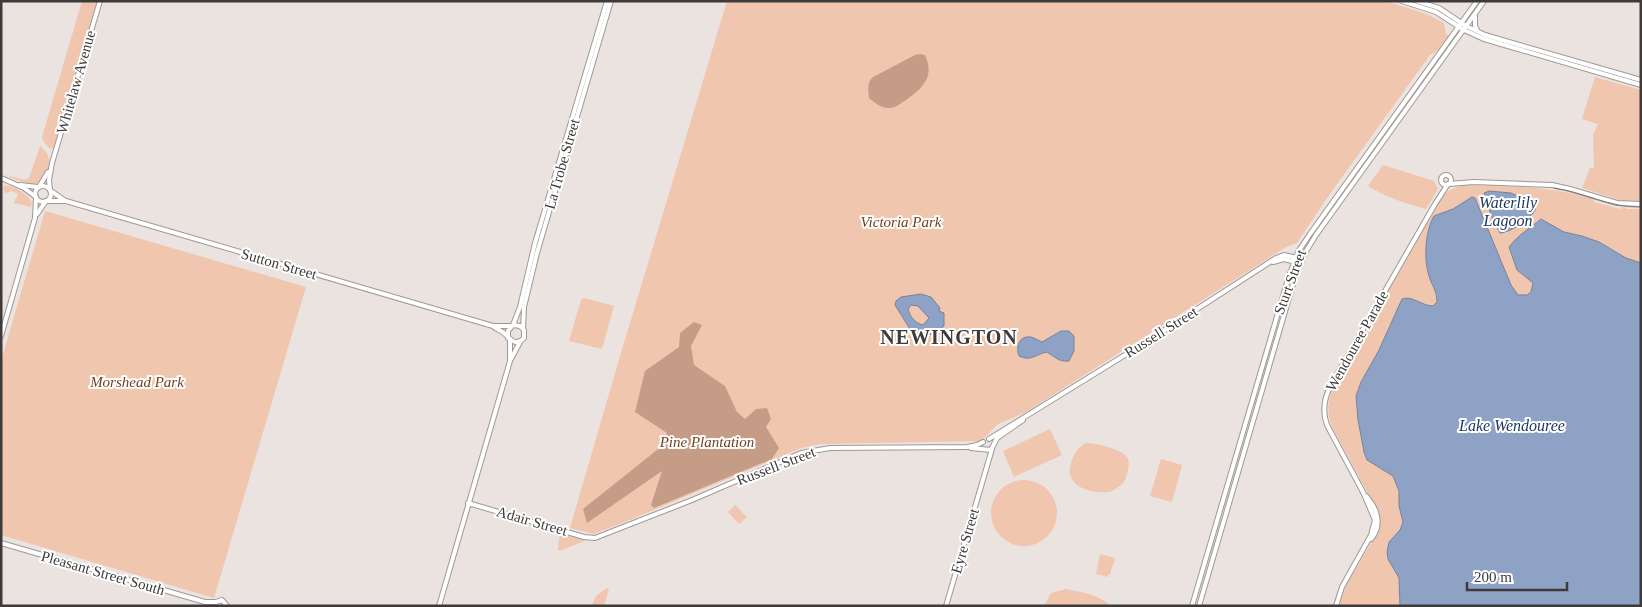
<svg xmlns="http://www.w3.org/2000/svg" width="1642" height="607" viewBox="0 0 1642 607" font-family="'Times New Roman',serif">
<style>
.green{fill:#f0c6af;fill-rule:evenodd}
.forest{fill:#c59d86}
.water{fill:#8ea2c6;stroke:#76839c;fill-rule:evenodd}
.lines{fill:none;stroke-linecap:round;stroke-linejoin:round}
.secondary-casing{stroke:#9f9895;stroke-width:6}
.secondary{stroke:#fff;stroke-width:4}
.tram{stroke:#797573;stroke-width:1}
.labels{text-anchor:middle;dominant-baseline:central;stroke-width:4;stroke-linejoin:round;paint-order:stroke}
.street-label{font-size:15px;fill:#3d3a39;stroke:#fff}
.park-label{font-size:15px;font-style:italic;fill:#743e1d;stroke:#fff}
.water-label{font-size:16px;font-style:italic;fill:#1e3665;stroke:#fff}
.district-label{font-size:20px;font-weight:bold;letter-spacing:1px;fill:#3d3a39;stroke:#fff}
</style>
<rect width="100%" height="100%" fill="#eae3df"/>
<g class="green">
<polygon points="82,1 97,2 54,147 50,149 44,142 42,137"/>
<path d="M727,1H1384C1405,7 1426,12 1444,23L1446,34L1450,36L1440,49L1430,55L1327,198L1297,243L1286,247L1026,412L998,424L981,441L821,444L801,448L625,522L593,534L570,528L620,356Z"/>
<polygon points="1595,77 1641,90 1641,201 1623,201 1582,188 1590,168 1594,168 1593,135 1598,124 1582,119"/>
<path d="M40,146C55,158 49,168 40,183L31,185L9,177L10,176L25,180L29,178Z"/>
<path d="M1383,165L1434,181L1438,189L1426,209C1405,203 1387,198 1368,186Z"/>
<path d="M6,185C17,188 27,193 32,203L31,207L14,203L18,194L12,191L5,193L3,188Z"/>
<path d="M1462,185C1508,187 1549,185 1593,199L1594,202L1620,209L1621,207H1625L1626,209H1641V263L1626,258L1599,242L1582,236L1564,232L1540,219C1529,229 1518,235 1509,247L1517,270L1533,283L1531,292L1527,295H1518L1511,285L1474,197L1453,209L1434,216C1425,233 1424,260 1430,279C1432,287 1437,292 1437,302L1433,306C1422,306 1412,295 1402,299L1379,350L1361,382L1356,396L1358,420L1364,452L1367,460L1393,476L1399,491V506L1403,522L1400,529L1389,542L1388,559L1399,578L1400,604V606H1339L1347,584L1378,531L1379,522L1377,510L1331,425C1327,411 1328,402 1332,389L1443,195L1450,190ZM1484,193L1522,198L1536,210L1506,233H1500L1492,218Z"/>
<polygon points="45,211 306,287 214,598 1,535 1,361"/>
<polygon points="584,298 614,306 602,349 569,341 581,300"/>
<polygon points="1050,429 1062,455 1014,477 1003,451"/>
<path d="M1086,443C1095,443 1124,449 1128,459C1129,462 1129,467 1128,470C1127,475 1126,480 1122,484C1118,487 1114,491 1109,492C1088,494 1062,485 1072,460C1075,452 1079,447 1086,443Z"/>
<polygon points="1161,459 1182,465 1172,502 1150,496"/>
<circle cx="1024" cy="513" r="33"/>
<polygon points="735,505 747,517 739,524 728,512"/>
<polygon points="562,534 565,534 587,540 559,551 558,550 559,538"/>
<polygon points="1100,554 1115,558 1113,566 1111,565 1112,567 1110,575 1108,574 1108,577 1096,574"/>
<polygon points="607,588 609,589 604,606 591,606 597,595"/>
<path d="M1066,589C1082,592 1099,595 1111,606H1044L1051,593Z"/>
</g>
<g class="forest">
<path d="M920,54L925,55C935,77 923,88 906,100C901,103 896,108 889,108C881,108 875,103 869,98C868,90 867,82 873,77L915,55Z"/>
<polygon points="694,322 702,325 691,346 694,365 725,386 737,412 745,419 756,409 767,408 771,419 766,427 779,448 772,459 654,508 651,505 662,471 587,523 583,509 662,446 667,433 635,412 645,371 679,347 680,333"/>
</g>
<g class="water">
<path d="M1489,191L1511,193L1522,198L1536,209C1530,219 1510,233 1500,233L1492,218L1484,193Z"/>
<path d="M1472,197L1475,198L1511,285L1518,295H1527L1531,292L1533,283L1517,270L1509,247C1518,235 1529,229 1541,219L1564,232L1582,236L1599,242L1626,258L1641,263V606H1400L1399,578L1388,559L1387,552L1389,542L1400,530L1403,522L1399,506V491L1393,476L1367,460L1364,452L1358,420L1356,396L1361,382L1379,350L1402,299C1412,295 1422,306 1433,306L1437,302C1437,292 1433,287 1430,279C1423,260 1425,232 1434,216L1453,209Z"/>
<path d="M921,294L931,297L940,308L939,311L944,313V326L935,334L918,335L910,329L895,305L896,301L901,297ZM911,305L918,306L929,318L923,325C915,323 910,317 908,309Z"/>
<path d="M1061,331H1069L1074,336V351L1069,361C1059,362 1055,357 1047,352C1036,354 1031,362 1019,356C1015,345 1021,333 1034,338C1037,339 1039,341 1042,342Z"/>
</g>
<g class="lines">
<g class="secondary-casing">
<g id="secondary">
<polyline points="1402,1 1436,12 1464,30 1484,39 1641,85"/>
<polyline points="1417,1 1439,8 1466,26 1485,35 1641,80"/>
<polyline points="1475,16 1475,26 1477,30"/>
<circle cx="1446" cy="180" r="5"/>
<polyline points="1,178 24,188 36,197"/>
<polyline points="1449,184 1474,182 1552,185 1570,189 1617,203 1641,204"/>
<polyline points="20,185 38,187"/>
<circle cx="43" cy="194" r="8"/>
<polyline points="39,187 48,172"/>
<polyline points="50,190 49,180 52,163 100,1"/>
<polyline points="51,191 64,200"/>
<polyline points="46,201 66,201 493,326 511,326"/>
<polyline points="37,214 46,201"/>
<polyline points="1273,262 1284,259 1296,262"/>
<polyline points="513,325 520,307 535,243 607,1"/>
<path d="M494,327C498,330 503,331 506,335C512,341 516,346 524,338V330L520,326L513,325L508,331V338"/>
<polyline points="523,329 524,307 537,253 611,1"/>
<polyline points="1,336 35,218 36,197"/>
<polyline points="511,359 520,342"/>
<polyline points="989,439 1146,342 1276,258 1284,255 1298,258"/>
<polyline points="971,448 991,450 997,438 1023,420"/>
<path d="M1366,496C1377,508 1383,525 1371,539"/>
<polyline points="468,503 584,537 595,538 692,500 801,453 830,448 967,447 977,445 983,442"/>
<polyline points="1,543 205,602 216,602 222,600 227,606"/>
<polyline points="439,606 510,361 510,340"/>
<polyline points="946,606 992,449"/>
<polyline points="1192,606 1288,279 1298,252 1310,234 1477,1"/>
<polyline points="1199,606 1296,274 1305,253 1316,235 1484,1"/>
<path d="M1336,606L1342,587L1371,535L1375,520L1363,492L1327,425C1322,411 1324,398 1331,385L1435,204L1448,184"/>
</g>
</g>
<use href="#secondary" class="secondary"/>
<path class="tram" d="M1554,188C1584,192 1610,208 1641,207"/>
</g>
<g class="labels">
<g class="street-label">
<text transform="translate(76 82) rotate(-74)">Whitelaw Avenue</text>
<text transform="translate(562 164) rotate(-74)">La Trobe Street</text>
<text transform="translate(279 264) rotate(16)">Sutton Street</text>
<text transform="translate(1290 282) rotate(-70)">Sturt Street</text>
<text transform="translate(1161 332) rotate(-32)">Russell Street</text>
<text transform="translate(1357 341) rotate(-61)">Wendouree Parade</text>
<text transform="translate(776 466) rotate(-21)">Russell Street</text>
<text transform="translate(532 521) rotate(16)">Adair Street</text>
<text transform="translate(965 541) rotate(-74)">Eyre Street</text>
<text transform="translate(103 573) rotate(16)">Pleasant Street South</text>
</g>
<g class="park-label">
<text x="901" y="222">Victoria Park</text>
<text x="137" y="382">Morshead Park</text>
<text x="707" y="442">Pine Plantation</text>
</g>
<g class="water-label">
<text x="1508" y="202">Waterlily<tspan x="1508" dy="18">Lagoon</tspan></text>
<text x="1512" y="425">Lake Wendouree</text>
</g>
<g class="district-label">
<text x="949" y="337">NEWINGTON</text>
</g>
</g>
<rect width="1642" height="607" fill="none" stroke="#3d3a39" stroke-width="5"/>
<path d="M1467 582v8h100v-8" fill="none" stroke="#3d3a39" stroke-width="2.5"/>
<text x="1474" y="582" font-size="15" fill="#3d3a39" stroke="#ffffff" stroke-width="4" paint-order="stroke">200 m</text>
</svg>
